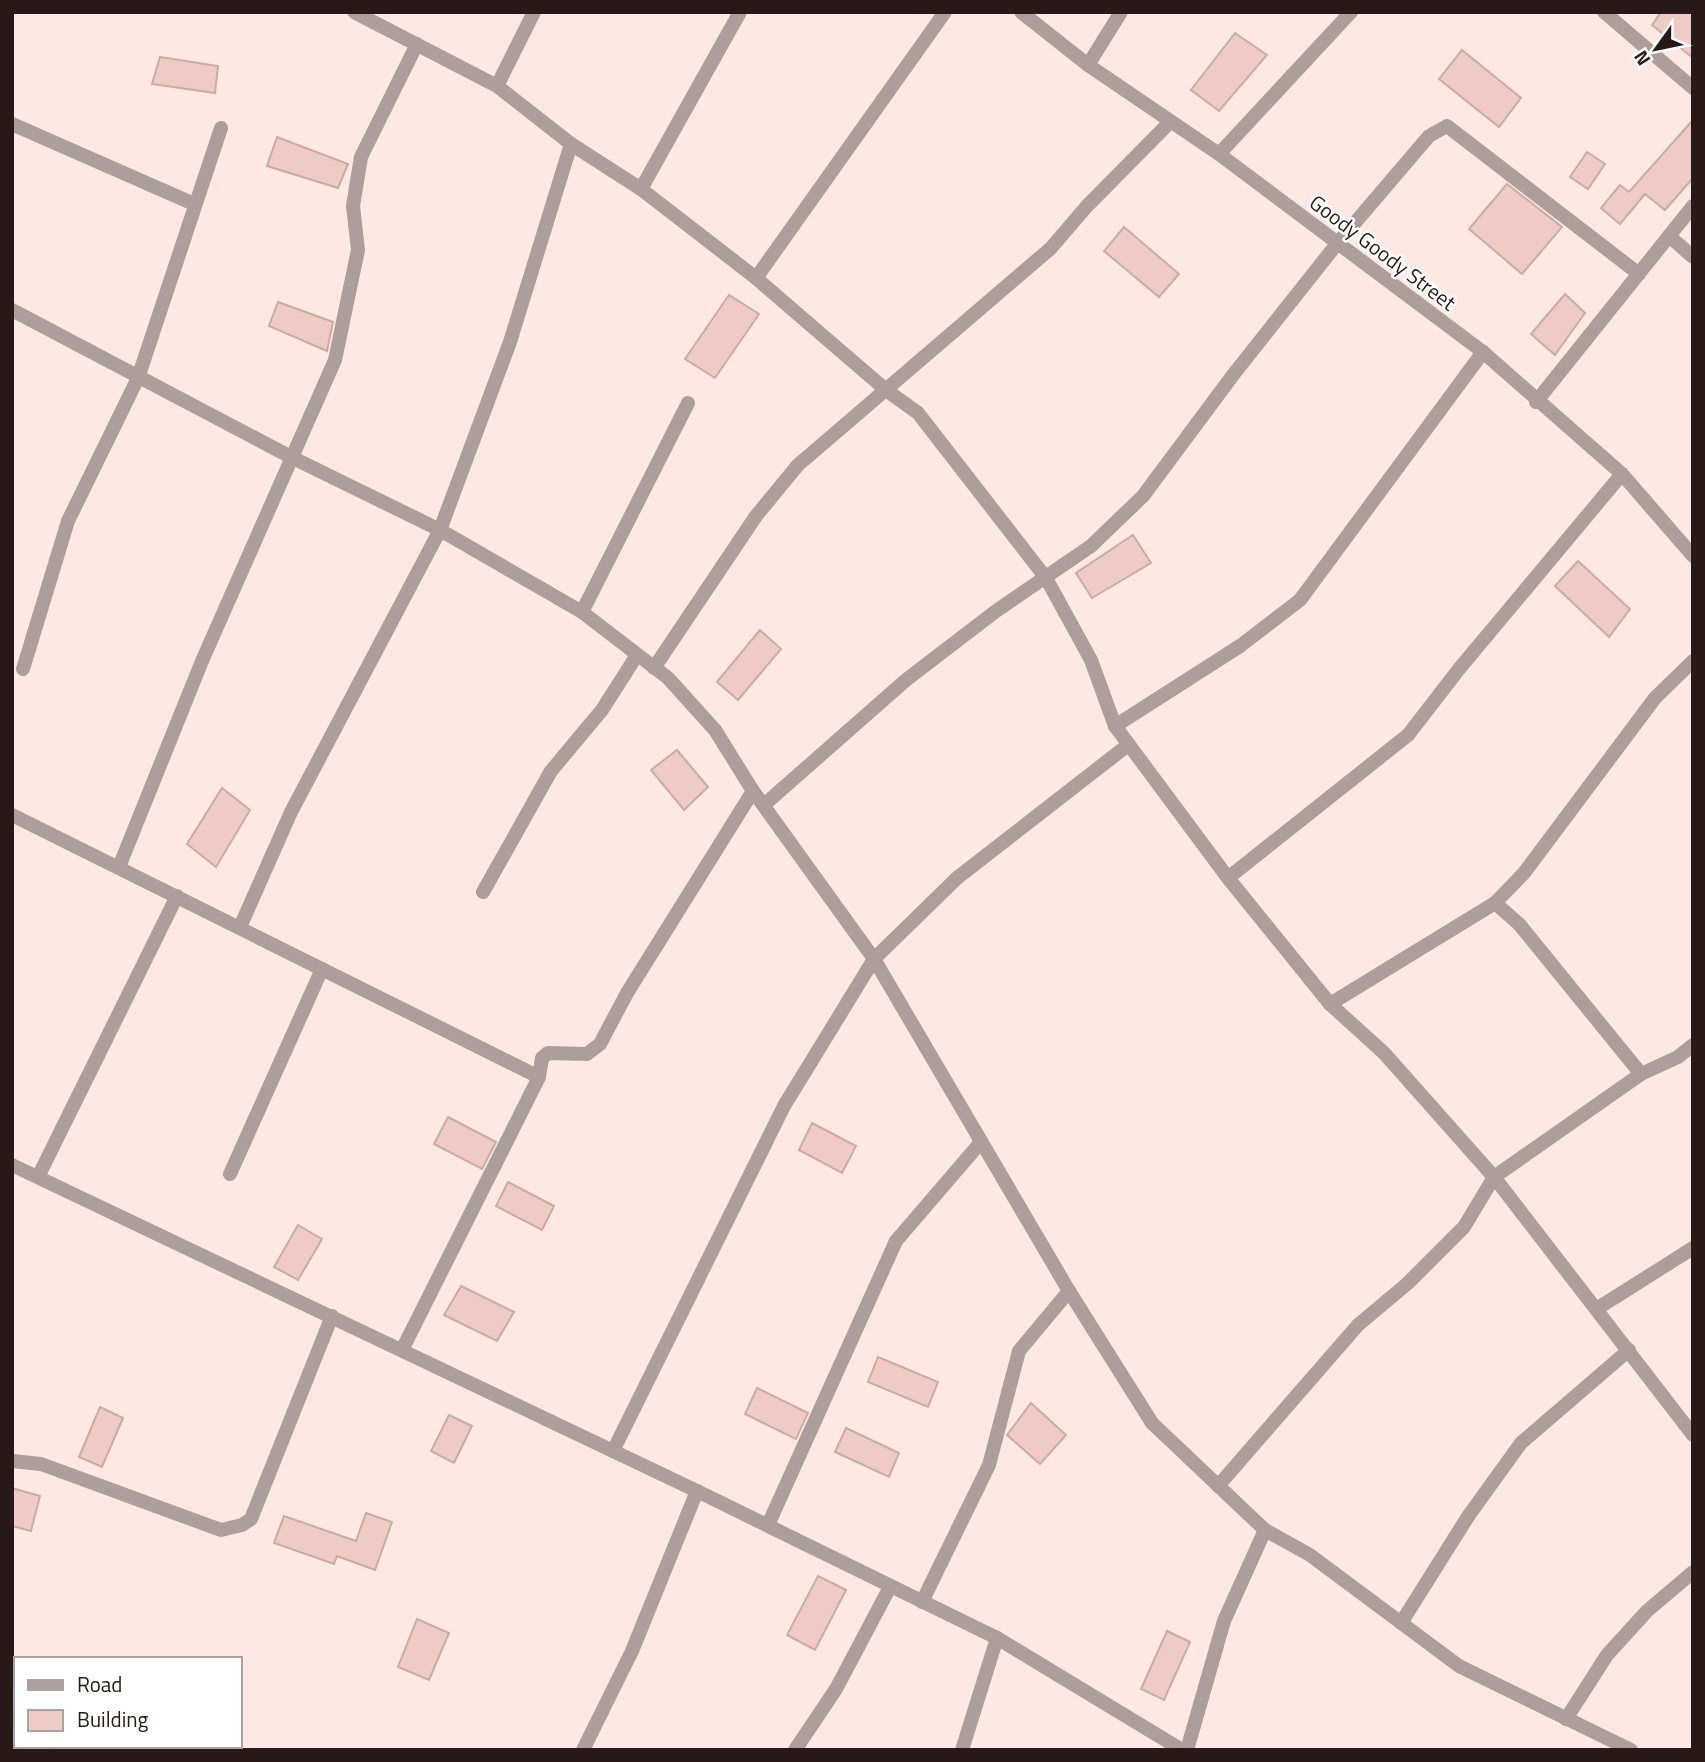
<svg xmlns="http://www.w3.org/2000/svg" width="1705" height="1762" viewBox="0 0 1705 1762" font-family="'Titillium Web',sans-serif">
<style>
.building{fill:#eecbc5;stroke:#ccaba4;stroke-width:2}
.lines{fill:none;stroke-linecap:round;stroke-linejoin:round}
.street{stroke:#ac9e9b;stroke-width:14}
.labels{text-anchor:middle;dominant-baseline:central;stroke-width:5;stroke-linejoin:round;paint-order:stroke}
.street-label{font-size:21px;fill:#261917;stroke:#fff}
</style>
<rect width="100%" height="100%" fill="#fde8e4"/>
<g class="building">
<polygon points="1661,12 1693,12 1693,58 1652,25"/>
<polygon points="1235,33 1267,55 1219,111 1191,90"/>
<polygon points="1462,50 1521,98 1499,127 1439,79"/>
<polygon points="160,57 218,66 215,93 152,84"/>
<polygon points="1693,120 1693,178 1665,210 1645,194 1620,224 1601,208 1620,185 1629,192"/>
<polygon points="277,137 348,164 338,188 267,166"/>
<polygon points="1587,152 1605,164 1588,189 1570,177"/>
<polygon points="1507,184 1562,227 1522,274 1469,229"/>
<polygon points="1124,227 1179,274 1159,297 1104,251"/>
<polygon points="1565,294 1585,313 1555,355 1531,334"/>
<polygon points="729,295 759,314 715,378 685,359"/>
<polygon points="278,302 333,322 327,351 269,326"/>
<polygon points="1133,535 1151,563 1092,598 1076,573"/>
<polygon points="1578,561 1630,609 1609,637 1555,586"/>
<polygon points="760,630 781,649 738,700 717,682"/>
<polygon points="677,750 708,787 684,810 651,770"/>
<polygon points="222,788 250,810 216,867 187,844"/>
<polygon points="448,1117 496,1142 482,1169 434,1144"/>
<polygon points="812,1123 856,1146 842,1173 799,1150"/>
<polygon points="508,1182 554,1206 542,1230 496,1206"/>
<polygon points="298,1225 322,1239 298,1280 274,1267"/>
<polygon points="461,1286 514,1312 497,1341 444,1315"/>
<polygon points="878,1357 938,1382 928,1407 868,1382"/>
<polygon points="757,1388 808,1413 796,1439 745,1414"/>
<polygon points="1031,1403 1066,1435 1040,1464 1007,1435"/>
<polygon points="100,1407 123,1418 102,1467 79,1457"/>
<polygon points="449,1415 472,1426 454,1463 431,1451"/>
<polygon points="846,1428 899,1453 889,1477 835,1452"/>
<polygon points="12,1488 40,1496 31,1531 12,1526"/>
<polygon points="366,1513 392,1522 375,1570 337,1556 334,1564 274,1543 284,1516 356,1541"/>
<polygon points="818,1576 846,1590 815,1650 787,1635"/>
<polygon points="417,1619 449,1633 429,1680 398,1667"/>
<polygon points="1167,1631 1190,1642 1164,1700 1141,1689"/>
</g>
<g class="lines">
<g class="street">
<polyline points="354,12 497,86 571,144 641,189 756,278 886,390 918,413 1046,578 1091,660 1115,726 1228,878 1330,1004 1384,1053 1494,1177 1693,1435"/>
<polyline points="1021,12 1088,65 1219,154 1483,352 1622,474 1693,556"/>
<polyline points="1604,12 1693,88"/>
<polyline points="1088,65 1121,12"/>
<polyline points="497,86 534,12"/>
<polyline points="12,124 194,204"/>
<polyline points="1219,154 1351,12"/>
<polyline points="641,189 740,12"/>
<polyline points="1669,236 1693,257"/>
<polyline points="756,278 945,12"/>
<polyline points="12,310 291,457 440,530 582,612 668,678 715,730 753,791 874,959 1069,1291 1152,1423 1265,1530 1310,1555 1459,1666 1631,1750"/>
<polyline points="1536,402 1693,206"/>
<polyline points="582,612 688,403"/>
<polyline points="654,668 756,516 798,465 1051,248 1087,206 1170,122"/>
<polyline points="23,669 68,521 138,378 221,128"/>
<polyline points="1115,726 1240,646 1300,600 1483,352"/>
<polyline points="765,804 906,680 996,611 1091,546 1143,496 1233,375 1336,245 1429,136 1447,126 1639,274"/>
<polyline points="12,815 539,1077"/>
<polyline points="119,867 202,661 335,360 358,250 353,206 361,157 417,44"/>
<polyline points="1228,878 1408,735 1459,669 1622,474"/>
<polyline points="483,892 551,771 602,710 637,655"/>
<polyline points="1495,903 1519,924 1641,1074"/>
<polyline points="240,927 291,812 440,530 510,342 571,144"/>
<polyline points="1330,1004 1495,903 1524,873 1655,698 1693,661"/>
<polyline points="12,1165 697,1491 997,1638 1182,1750"/>
<polyline points="230,1174 322,969"/>
<polyline points="38,1177 177,896"/>
<polyline points="1598,1308 1693,1248"/>
<polyline points="402,1350 539,1077 542,1058 548,1053 587,1054 600,1044 627,993 753,791"/>
<polyline points="613,1451 784,1106 874,959 957,878 1128,745"/>
<polyline points="12,1461 41,1464 221,1530 242,1525 251,1519 332,1316"/>
<polyline points="1218,1486 1358,1325 1408,1283 1464,1227 1494,1177 1641,1074 1678,1057 1693,1045"/>
<polyline points="768,1525 896,1241 981,1142"/>
<polyline points="922,1602 989,1465 1019,1351 1069,1291"/>
<polyline points="1401,1623 1469,1515 1521,1443 1629,1350"/>
<polyline points="1566,1719 1607,1655 1647,1611 1693,1572"/>
<polyline points="583,1750 632,1651 697,1491"/>
<polyline points="795,1750 836,1689 890,1587"/>
<polyline points="962,1750 997,1638"/>
<polyline points="1187,1750 1224,1621 1265,1530"/>
</g>
</g>
<g class="labels">
<g class="street-label">
<text transform="translate(1383 252) rotate(37)">Goody Goody Street</text>
</g>
</g>
<rect width="1705" height="1762" fill="none" stroke="#261917" stroke-width="28"/>
<rect x="14" y="1657" width="228" height="91" fill="#ffffff" stroke="#a8a3a2" stroke-width="2"/>
<rect x="28" y="1680" width="35" height="10" fill="#ac9e9b" stroke="#a8a3a2" stroke-width="2"/>
<text x="77" y="1692" font-size="21" fill="#261917">Road</text>
<rect x="28" y="1710" width="35" height="21" fill="#eecbc5" stroke="#a8a3a2" stroke-width="2"/>
<text x="77" y="1727" font-size="21" fill="#261917">Building</text>
<g transform="translate(1656 49) rotate(237)" stroke="#ffffff" stroke-width="5" paint-order="stroke">
<path d="M0-5L12 26L0 18L-12 26Z" fill="#261917"/>
<text y="-10" font-size="19" font-weight="bold" text-anchor="middle" fill="#261917">N</text>
</g>
</svg>
